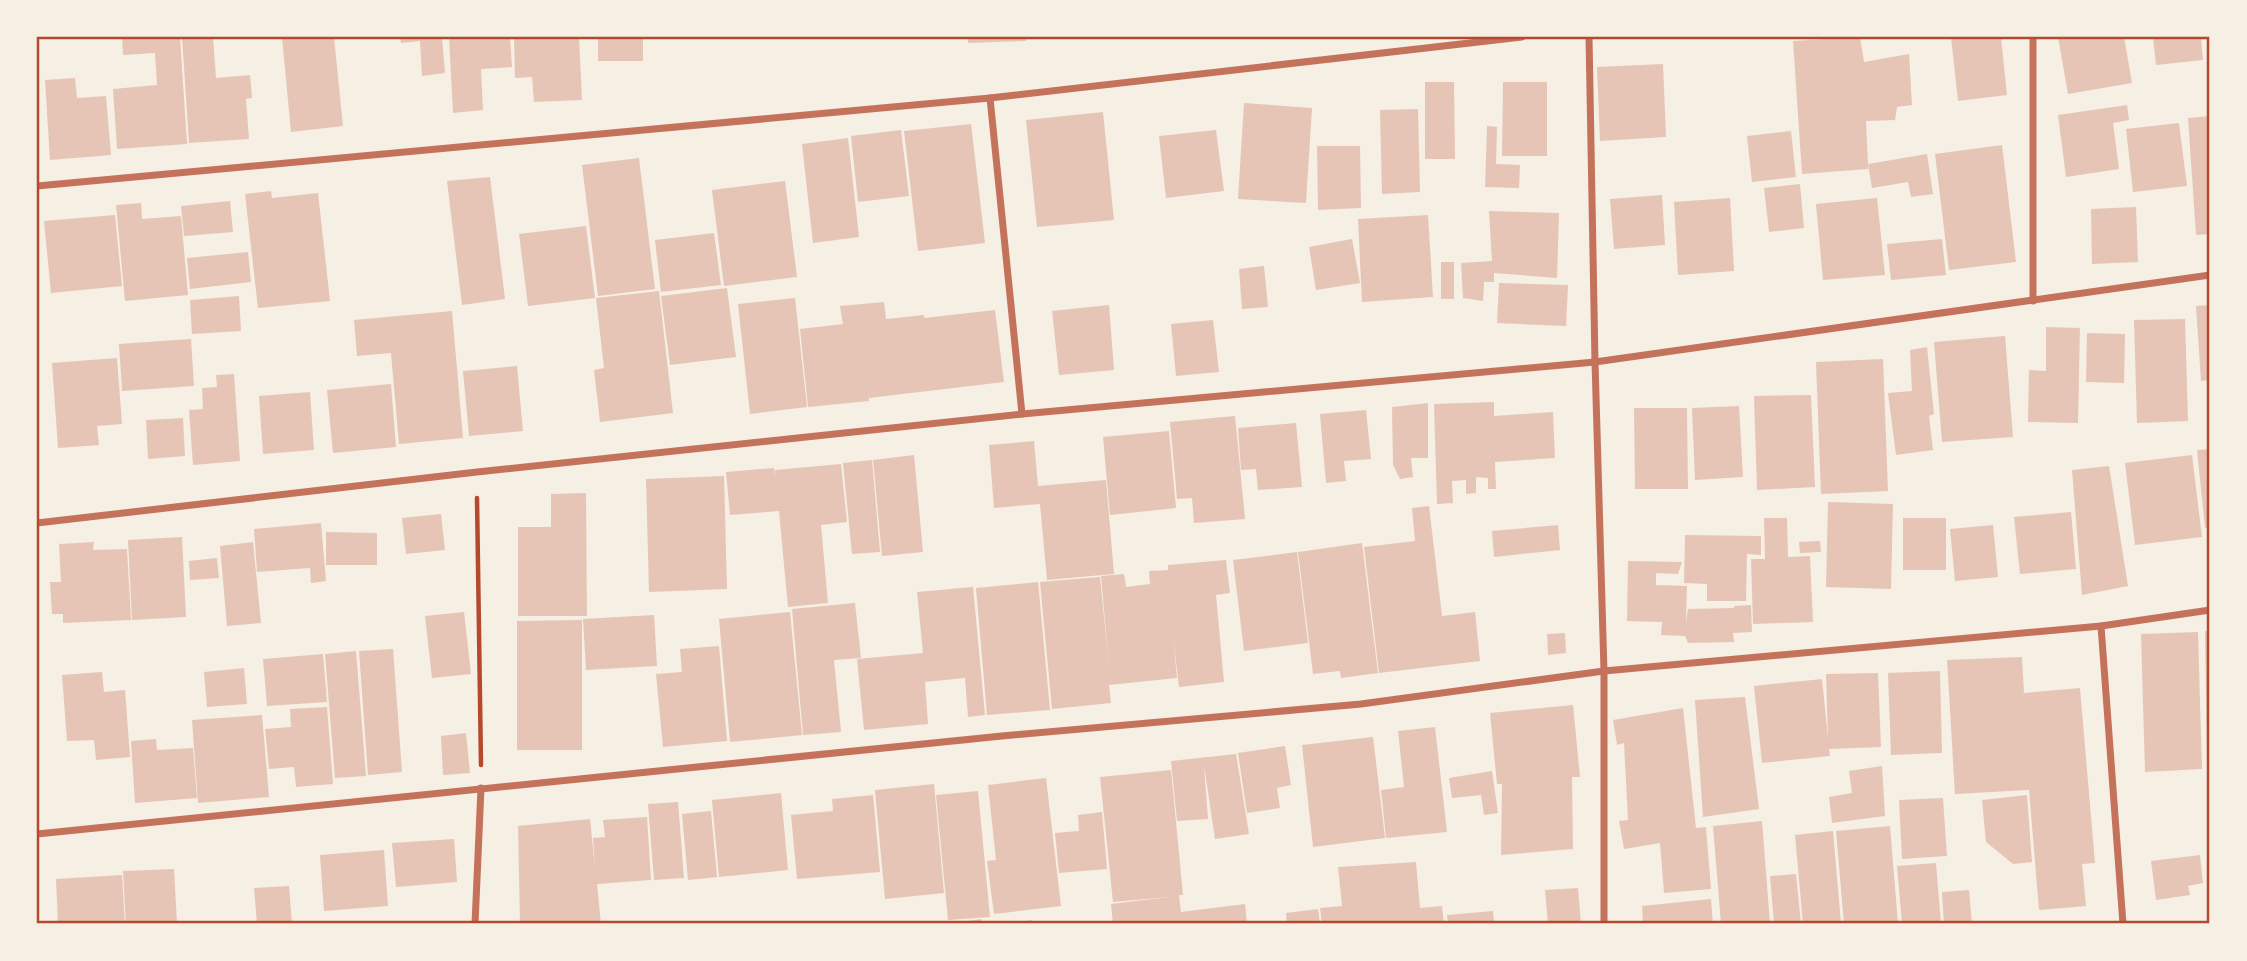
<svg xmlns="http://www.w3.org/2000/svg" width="2247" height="961" viewBox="0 0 2247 961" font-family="'PT Sans',sans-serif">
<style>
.building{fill:#e6c5b7}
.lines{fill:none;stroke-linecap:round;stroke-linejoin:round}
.path{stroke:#b5482f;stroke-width:4.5}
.minor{stroke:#c5725c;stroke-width:7}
.neatline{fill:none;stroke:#b5482f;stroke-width:2.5}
</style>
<rect width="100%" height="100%" fill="#f6efe4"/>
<g class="building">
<polygon points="122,37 180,37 187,144 117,149 113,89 157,85 155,53 123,55"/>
<polygon points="182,37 213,37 216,78 250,75 252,98 246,99 249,139 189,143"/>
<polygon points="282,37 334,37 343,126 291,132"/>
<polygon points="400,37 442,37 445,73 422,76 420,41 401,43"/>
<polygon points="449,37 510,37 512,67 481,69 483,110 453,113"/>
<polygon points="514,37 579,37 582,100 534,102 532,77 515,78"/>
<rect x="598" y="37" width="45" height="24"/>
<polygon points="968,37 1026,37 1026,41 968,43"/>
<polygon points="1860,37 1864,62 1909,54 1912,105 1897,107 1895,120 1866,121 1868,164 1927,154 1933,194 1911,197 1908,182 1872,188 1868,164 1868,169 1802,174 1793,41"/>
<polygon points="1951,37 2001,37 2007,95 1958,101"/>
<polygon points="2058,37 2124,37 2132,83 2068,94"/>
<polygon points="2153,37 2201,37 2203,60 2156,65"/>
<polygon points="1663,64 1666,137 1600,141 1597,67"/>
<polygon points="75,78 77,98 106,96 111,155 50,160 45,80"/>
<polygon points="1425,82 1454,82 1455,159 1425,159"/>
<polygon points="1503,82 1547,82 1547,156 1502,156"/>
<polygon points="1244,103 1312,108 1306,203 1238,199"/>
<polygon points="2127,105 2129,120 2113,123 2119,169 2066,177 2058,115"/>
<polygon points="1418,109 1420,192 1382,194 1380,110"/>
<polygon points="1103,112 1114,220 1037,227 1026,120"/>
<polygon points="2210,116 2210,234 2196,235 2188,118"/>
<polygon points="2179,123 2187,186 2133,192 2126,129"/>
<polygon points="971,124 985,243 918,251 904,131"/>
<polygon points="1487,126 1497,127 1496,164 1520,165 1519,188 1485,187"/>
<polygon points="901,130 909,196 858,202 851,136"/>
<polygon points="1216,130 1224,191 1166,198 1159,136"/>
<polygon points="1791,131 1796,177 1752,182 1747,136"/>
<polygon points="848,138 859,237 813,243 802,144"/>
<polygon points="2002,145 2016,262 1949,270 1935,154"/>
<polygon points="1317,146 1360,146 1361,208 1318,210"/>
<polygon points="639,158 655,289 598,296 582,165"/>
<polygon points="490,177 505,299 462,305 447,181"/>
<polygon points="785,181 797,277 724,286 712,190"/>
<polygon points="1800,184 1804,228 1769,232 1764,188"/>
<polygon points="271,191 272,198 318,193 330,301 258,308 245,194"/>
<polygon points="1662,195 1665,245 1614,249 1610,199"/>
<polygon points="1730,198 1734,271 1678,275 1674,202"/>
<polygon points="1877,198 1885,275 1823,280 1816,204"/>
<polygon points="230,201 233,232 184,236 181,206"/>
<polygon points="141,203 142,219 181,216 188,295 125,301 116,205"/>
<polygon points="2136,207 2138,262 2092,264 2091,209"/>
<polygon points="1489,211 1559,213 1557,278 1494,273 1494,282 1484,282 1483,301 1463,298 1461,263 1492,261"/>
<polygon points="115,215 122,286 51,293 44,221"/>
<polygon points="1428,215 1433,297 1362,302 1358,219"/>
<polygon points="586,226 595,298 528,306 519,234"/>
<polygon points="714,233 721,285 661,292 655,240"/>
<polygon points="1352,239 1360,283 1316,290 1309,247"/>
<polygon points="1942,239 1946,275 1891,280 1887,244"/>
<polygon points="248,252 251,282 190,289 187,258"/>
<rect x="1441" y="262" width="13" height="37"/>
<polygon points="1264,266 1268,307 1242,309 1239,269"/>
<polygon points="1499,283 1568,285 1566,326 1497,323"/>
<polygon points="727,288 736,357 670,365 661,296"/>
<polygon points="659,291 673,413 600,422 594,370 604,368 596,298"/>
<polygon points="239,296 241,331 192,334 190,300"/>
<polygon points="795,298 807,407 750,414 738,304"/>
<polygon points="884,302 886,319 924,315 924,318 995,310 1004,382 869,398 868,391 869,401 808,407 800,329 843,324 840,306"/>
<polygon points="1109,305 1114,370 1059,375 1052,311"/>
<polygon points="2210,305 2210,380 2201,381 2196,306"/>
<polygon points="452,311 463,438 399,444 391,353 357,356 354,320"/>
<polygon points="2185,319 2188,421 2137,423 2134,320"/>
<polygon points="1213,320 1219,372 1176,376 1171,324"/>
<polygon points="2046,327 2080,328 2078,423 2028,422 2029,370 2046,371"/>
<polygon points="2087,333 2125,334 2124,383 2086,382"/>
<polygon points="2005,336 2013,437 1942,442 1934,342"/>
<polygon points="191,339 194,386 122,391 119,344"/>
<polygon points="1927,347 1934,414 1929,416 1933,450 1896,455 1888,393 1912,391 1910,350"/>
<polygon points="117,358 122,424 97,426 99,445 58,448 52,363"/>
<polygon points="1883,359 1888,491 1821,494 1816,362"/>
<polygon points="517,366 523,431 469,436 463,371"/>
<polygon points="234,374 240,461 193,465 189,410 203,409 202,388 217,387 216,375"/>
<polygon points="391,384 396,447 333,453 327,390"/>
<polygon points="310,392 314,450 263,454 259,396"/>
<polygon points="1811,395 1815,487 1757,490 1754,396"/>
<polygon points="1494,402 1494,416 1553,412 1555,458 1495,462 1496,489 1488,489 1488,478 1476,477 1476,493 1466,494 1466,480 1452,481 1453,503 1437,504 1434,404"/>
<polygon points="1428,403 1428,458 1411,458 1413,477 1400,479 1393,465 1392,407"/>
<polygon points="1739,406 1743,477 1695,480 1692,408"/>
<polygon points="1634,408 1687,408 1688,489 1635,489"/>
<polygon points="1366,410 1371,459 1344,461 1346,481 1326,483 1320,414"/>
<polygon points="1235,416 1245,519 1194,523 1192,498 1177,499 1170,422"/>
<polygon points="183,418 185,456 148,459 146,420"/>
<polygon points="1296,423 1302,487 1258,490 1256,469 1241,470 1238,428"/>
<polygon points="1169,431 1176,508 1110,515 1103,437"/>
<polygon points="1034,441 1038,486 1106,480 1114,574 1047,580 1040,504 994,508 989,445"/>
<polygon points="2210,449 2210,527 2205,528 2197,450"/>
<polygon points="914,455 923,552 882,556 873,460"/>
<polygon points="2192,455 2202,537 2135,545 2125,463"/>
<polygon points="872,460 880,552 852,554 843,463"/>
<polygon points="841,464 847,522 821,525 828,603 788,607 779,511 730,515 726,472 774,468 775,478 775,470"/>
<polygon points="2109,466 2128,586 2082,595 2072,470"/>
<polygon points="724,476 727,589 649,592 646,479"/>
<polygon points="586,493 587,616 518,616 518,527 551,527 551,494"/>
<polygon points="1828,502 1893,504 1891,589 1826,587"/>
<polygon points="1429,506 1442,616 1475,612 1480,661 1379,673 1364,547 1415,541 1412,508"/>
<polygon points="2071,512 2076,569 2020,574 2014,517"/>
<polygon points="441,514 445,550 406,554 402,518"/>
<polygon points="1764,518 1787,518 1788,557 1810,556 1813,622 1753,624 1751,559 1765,559"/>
<rect x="1903" y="518" width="43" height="52"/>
<polygon points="321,523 326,581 311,583 310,568 257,572 254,529"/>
<polygon points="1558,525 1560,550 1494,557 1492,531"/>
<polygon points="1993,525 1998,577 1955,581 1950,529"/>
<polygon points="326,532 377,533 377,565 326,565"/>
<polygon points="1685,535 1761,536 1761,555 1747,554 1746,601 1707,601 1707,584 1684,583"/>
<polygon points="182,537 186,617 132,620 128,540"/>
<polygon points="1820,541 1821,552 1800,553 1799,542"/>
<polygon points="94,542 93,550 127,549 131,620 63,623 63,614 52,614 50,582 61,582 59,544"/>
<polygon points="253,542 261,623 227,626 220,546"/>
<polygon points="1362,543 1378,673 1341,678 1340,671 1313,674 1298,552"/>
<polygon points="1297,552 1308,643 1244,651 1233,560"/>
<polygon points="217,558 219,578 190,580 189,561"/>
<polygon points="1226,560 1230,593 1216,595 1224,682 1179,687 1173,636 1177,678 1109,685 1111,703 1052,709 1040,582 1100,577 1109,666 1101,576 1124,574 1126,587 1150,584 1149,571 1168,570 1168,565"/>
<polygon points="1628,561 1682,562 1678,574 1656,573 1656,585 1687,586 1686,622 1688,609 1734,608 1734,606 1751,605 1752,632 1733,633 1734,642 1688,643 1685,636 1661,635 1662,622 1627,621"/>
<polygon points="1038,582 1050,710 987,715 976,588"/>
<polygon points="973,587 985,715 968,717 965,678 925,682 928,724 864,730 857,659 923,653 917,592"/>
<polygon points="855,603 861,658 834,660 841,732 803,735 792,609"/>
<polygon points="464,612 471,674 432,678 425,616"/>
<polygon points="790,612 802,735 730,742 719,619"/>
<polygon points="654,615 657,666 586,670 583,619"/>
<polygon points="582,620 582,750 517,750 517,621"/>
<polygon points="2205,631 2210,631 2210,760 2207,760"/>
<polygon points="2198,632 2202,769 2145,772 2141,634"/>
<polygon points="1565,633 1566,653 1548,655 1547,634"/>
<polygon points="719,646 727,741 663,747 656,674 682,672 680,649"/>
<polygon points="393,649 402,772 368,775 359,651"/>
<polygon points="356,651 366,776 335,778 325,654"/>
<polygon points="323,654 327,702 267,706 263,659"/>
<polygon points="2022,657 2024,693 2080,688 2095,863 2082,864 2086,906 2039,910 2029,790 1955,794 1947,660"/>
<polygon points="244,668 247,704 207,707 204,672"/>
<polygon points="1940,671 1942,753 1891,755 1888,673"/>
<polygon points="102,672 104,692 125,690 130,757 96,760 94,740 67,741 62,675"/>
<polygon points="1878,673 1881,747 1829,749 1830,756 1762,763 1754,686 1822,679 1828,738 1826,674"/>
<polygon points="1745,697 1759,809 1703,817 1695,700"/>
<polygon points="1573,705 1580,777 1572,777 1573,849 1501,855 1502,784 1497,784 1490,713"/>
<polygon points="327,707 333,784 296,787 294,767 269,769 265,729 291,727 290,709"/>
<polygon points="1683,708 1696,828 1706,827 1711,889 1664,893 1660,843 1624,849 1619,821 1628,820 1624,743 1617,745 1613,720"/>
<polygon points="262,715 269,797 198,803 192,720"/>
<polygon points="1435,727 1447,832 1386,838 1381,790 1404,787 1398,731"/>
<polygon points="466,733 470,773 443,775 441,736"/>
<polygon points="1373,737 1385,838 1313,847 1302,745"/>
<polygon points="156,739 157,750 193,748 197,798 135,803 131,741"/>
<polygon points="1285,746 1291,785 1277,788 1280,808 1247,813 1238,753"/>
<polygon points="1236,754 1249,834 1215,839 1204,765 1208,819 1177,821 1171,761"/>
<polygon points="1882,766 1885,816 1832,823 1829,797 1852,793 1849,771"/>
<polygon points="1171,770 1183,895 1179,895 1181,912 1245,904 1247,924 1113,924 1111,904 1169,897 1113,902 1100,777"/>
<polygon points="1492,771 1498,813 1484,815 1481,795 1452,798 1449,778"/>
<polygon points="1046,778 1061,906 994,914 987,861 996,860 988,785"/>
<polygon points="934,784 944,893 885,899 875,790"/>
<polygon points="978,791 990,917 948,920 936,795"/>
<polygon points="781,793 788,870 719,877 712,800"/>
<polygon points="873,795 880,872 797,879 791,815 833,811 832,799"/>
<polygon points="2027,795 2032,862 2013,864 1986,842 1982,800"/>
<polygon points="1943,798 1947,856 1902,859 1899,800"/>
<polygon points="678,802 684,878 654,880 648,804"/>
<polygon points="711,811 717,877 688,880 682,814"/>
<polygon points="1102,812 1107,869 1059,873 1055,833 1079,831 1078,815"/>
<polygon points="647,817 651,880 597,884 601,924 520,924 518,826 590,819 595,868 593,838 605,837 603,820"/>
<polygon points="1762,821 1770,924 1721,924 1713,826"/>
<polygon points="1890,826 1898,924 1844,924 1836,831"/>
<polygon points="1833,831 1841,924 1803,924 1795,835"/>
<polygon points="454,839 457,882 396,887 392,843"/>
<polygon points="384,850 388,906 324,911 320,855"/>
<polygon points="2200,855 2203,883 2188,886 2190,895 2156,900 2151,861"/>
<polygon points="1416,862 1420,908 1442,906 1444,924 1322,924 1320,908 1342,906 1338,867"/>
<polygon points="1936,863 1941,924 1902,924 1897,866"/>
<polygon points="174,869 177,924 126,924 123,871"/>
<polygon points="1796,874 1801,924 1774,924 1770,876"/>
<polygon points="122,875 125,924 58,924 56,879"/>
<polygon points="289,886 292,924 257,924 254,888"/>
<polygon points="1578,888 1581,924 1548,924 1545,890"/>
<polygon points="1969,890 1972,924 1944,924 1942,892"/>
<polygon points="1711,899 1713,924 1643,924 1642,906"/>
<polygon points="1318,909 1320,924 1287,924 1286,913"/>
<polygon points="1493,911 1494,924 1448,924 1447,915"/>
<polygon points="981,919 982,924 955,924 955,923"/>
<polygon points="1032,920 1032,924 1014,924 1014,923"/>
</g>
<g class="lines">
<polyline class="path" points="477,498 481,765"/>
<g class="minor">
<polyline points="1589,37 1595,362 1604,671 1604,924"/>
<polyline points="2033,37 2033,301"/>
<polyline points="990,98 1022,414"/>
<polyline points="37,186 990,98 1522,37"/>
<polyline points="37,523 477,472 1022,414 1595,362 2210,275"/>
<polyline points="2101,626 2123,924"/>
<polyline points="37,834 1002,736 1361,704 1604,671 2101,626 2210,610"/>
<polyline points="475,924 481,788"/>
</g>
</g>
<rect width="2247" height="961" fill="none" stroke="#f6efe4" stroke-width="77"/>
<rect x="38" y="38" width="2170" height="884" class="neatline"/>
</svg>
